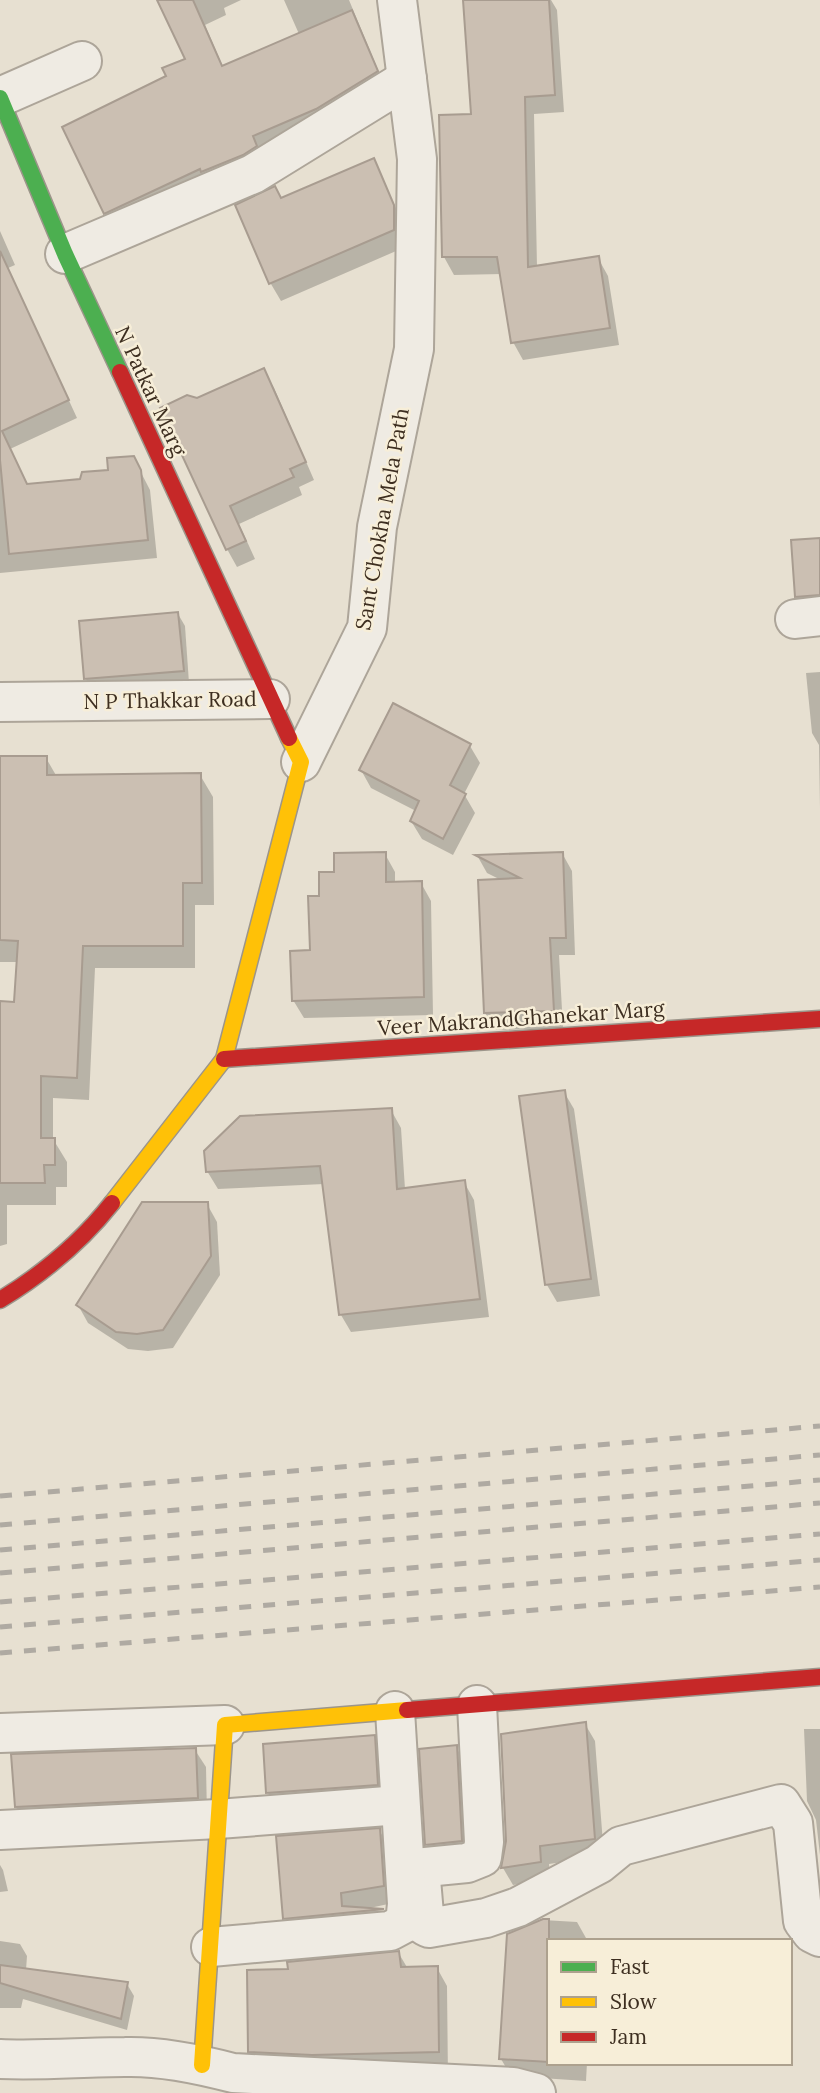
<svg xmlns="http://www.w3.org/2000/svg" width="820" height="2093" viewBox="0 0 820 2093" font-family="Lora,serif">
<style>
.shadow{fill:#0003}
.building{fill:#cbbfb2;stroke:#a89c90;stroke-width:2}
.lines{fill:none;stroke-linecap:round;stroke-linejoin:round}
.street-casing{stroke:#ada599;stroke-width:42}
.fast-casing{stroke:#9c958a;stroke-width:19}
.slow-casing{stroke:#9c958a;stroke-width:19}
.jam-casing{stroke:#9c958a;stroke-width:19}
.street{stroke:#efebe3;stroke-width:38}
.fast{stroke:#4caf50;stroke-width:16}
.slow{stroke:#ffc107;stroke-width:16}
.jam{stroke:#c62828;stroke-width:16}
.rail{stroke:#afaaa2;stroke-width:5;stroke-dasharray:12 12;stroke-linecap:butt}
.labels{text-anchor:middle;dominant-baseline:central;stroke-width:5;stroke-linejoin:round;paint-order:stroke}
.street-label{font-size:21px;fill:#3d2e20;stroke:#f7eed8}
</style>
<rect width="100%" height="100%" fill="#e7e0d1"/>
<g class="shadow">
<polygon points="159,0 241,0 224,8 226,15 205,25 223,67 299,34 284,0 349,0 386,89 115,230 105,213 169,77 187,59"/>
<polygon points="465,0 551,0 557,10 564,112 534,114 537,267 598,258 608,276 619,345 523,360 513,342 502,274 454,275 444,257 473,116"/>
<polygon points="373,160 404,225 403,248 281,301 271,284 237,206 281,200"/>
<polygon points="0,231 15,265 8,268 77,418 10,449 28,486 81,481 110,471 133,457 150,490 157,558 0,573"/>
<polygon points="263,370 274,388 314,480 299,487 302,495 239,524 255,559 237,567 227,549 197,399"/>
<polygon points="820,540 820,613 806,614 796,597"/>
<polygon points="178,614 185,626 189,683 93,691 86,679"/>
<polygon points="820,672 820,808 819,745 812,733 806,673"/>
<polygon points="470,746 480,763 464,794 475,813 453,855 422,839 411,821 416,811 371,788 361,770"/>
<polygon points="0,757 46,758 57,777 200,775 213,797 214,905 195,905 195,968 95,968 89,1100 53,1098 53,1139 67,1162 67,1187 56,1187 56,1205 7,1205 7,1244 0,1246 0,1003 16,1004 18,962 0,962"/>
<polygon points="562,853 572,871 575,955 559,955 563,1028 496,1030 485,1013 503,881 487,873 478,857"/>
<polygon points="385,854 395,872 395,884 421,883 431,901 433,1015 304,1018 293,1000 312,952 321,898 336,874"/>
<polygon points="564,1092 574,1109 600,1296 557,1302 547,1285"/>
<polygon points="391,1110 401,1128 405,1189 464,1182 474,1200 489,1317 351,1332 341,1315 324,1184 218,1189 207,1171"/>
<polygon points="207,1204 217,1222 220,1275 173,1348 148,1351 128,1349 88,1323 78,1305"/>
<polygon points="585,1724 595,1741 604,1856 549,1864 550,1879 513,1885 503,1868"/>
<polygon points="804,1729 820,1729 820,1855 816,1820 807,1801"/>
<polygon points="374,1737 384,1754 387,1802 278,1810 268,1793"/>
<polygon points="456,1747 466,1764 471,1859 437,1862 427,1845"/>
<polygon points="195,1750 206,1767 207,1815 27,1824 16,1807"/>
<polygon points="379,1830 390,1848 393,1903 365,1909 383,1911 393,1926 295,1936 285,1918"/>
<polygon points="0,1865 3,1870 8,1891 0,1892"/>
<polygon points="543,1920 577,1922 586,1938 604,1941 549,1941 549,2063 587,2063 586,2081 511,2076 501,2059"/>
<polygon points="0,1941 20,1944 27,1956 26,1970 127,1984 134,1996 127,2030 23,1999 21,2008 0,2008"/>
<polygon points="398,1952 408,1969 437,1968 447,1986 448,2079 260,2069 250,2051 289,1971"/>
</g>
<g class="building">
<polygon points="157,0 193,0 222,66 352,10 378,71 316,109 253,136 257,146 243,155 201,172 200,169 104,214 62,127 166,76 162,68 185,59"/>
<polygon points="463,0 549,0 555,95 525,97 528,267 599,256 610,328 511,343 497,257 442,257 439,115 471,114"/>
<polygon points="374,158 394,205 394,230 269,284 235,205 275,186 281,198"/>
<polygon points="0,251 69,400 2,431 27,484 80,479 82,472 108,470 107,458 134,456 141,470 148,540 9,554 0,460"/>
<polygon points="264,368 306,462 290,469 294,477 230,506 246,541 226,550 160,408 187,395 197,398"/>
<polygon points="820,538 820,595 795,597 791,540"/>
<polygon points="178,612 184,671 84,679 79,621"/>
<polygon points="393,703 471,744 450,785 466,794 443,839 410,821 419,801 359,770"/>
<polygon points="0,756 47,756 47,775 201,773 202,883 183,883 183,946 83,946 77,1078 41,1076 41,1138 55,1138 55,1165 44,1165 45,1183 0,1183 0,1001 14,1002 18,941 0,940"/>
<polygon points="386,852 386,882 422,881 424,997 292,1001 290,951 310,950 308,896 319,896 319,872 334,872 334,853"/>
<polygon points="563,852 566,938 550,938 554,1011 484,1013 478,880 520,878 475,855"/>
<polygon points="565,1090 591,1279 545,1285 519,1096"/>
<polygon points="392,1108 397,1189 465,1180 480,1299 339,1315 320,1166 206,1172 204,1151 240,1116"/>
<polygon points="142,1202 208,1202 211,1256 163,1330 137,1334 116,1332 76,1305"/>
<polygon points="586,1722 595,1839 540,1846 541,1862 501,1868 506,1841 501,1734"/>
<polygon points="375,1735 378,1785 266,1793 263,1744"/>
<polygon points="457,1745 462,1841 425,1845 419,1749"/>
<polygon points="196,1748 198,1798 15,1807 11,1754"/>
<polygon points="380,1828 384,1886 341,1893 342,1906 384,1909 283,1919 276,1836"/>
<polygon points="543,1919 549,1919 549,2062 499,2059 507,1934"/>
<polygon points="399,1951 401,1967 438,1966 439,2052 312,2055 248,2052 247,1970 288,1969 287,1962"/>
<polygon points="0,1965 128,1982 121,2019 0,1983"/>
</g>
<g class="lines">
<g class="street-casing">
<g id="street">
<polyline points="0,97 82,61"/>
<polyline points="65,254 253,174 407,79"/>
<polyline points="795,619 820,616"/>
<polyline points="0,702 270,699"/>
<polyline points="301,762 367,628 377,527 414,349 417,159 397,0"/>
<polyline points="0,1733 225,1725"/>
<polyline points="0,1830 218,1819 400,1805"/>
<polyline points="420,1868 425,1926 429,1928 486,1918 518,1907 599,1864 621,1846 781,1804 793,1823 803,1921 812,1933 820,1937"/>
<polyline points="405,1869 467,1863 482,1857 484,1842 477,1705"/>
<polyline points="211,1947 390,1931 405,1923 407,1904 395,1711"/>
<path d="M0,2059C42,2061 83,2057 125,2057C161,2056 199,2064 233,2073L513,2087L536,2093"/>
</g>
</g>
<g class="fast-casing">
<polyline id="fast" points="0,98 65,254 120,372"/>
</g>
<g class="slow-casing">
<g id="slow">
<polyline points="112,1203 224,1059 301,762 289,738"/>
<polyline points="202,2065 225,1725 407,1710"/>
</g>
</g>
<g class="jam-casing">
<g id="jam">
<polyline points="120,372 289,738"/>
<polyline points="224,1059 820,1019"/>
<path d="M0,1300C41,1275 82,1241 112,1203"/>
<polyline points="407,1710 820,1677"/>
</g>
</g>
<use href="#street" class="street"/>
<use href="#fast" class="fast"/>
<use href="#slow" class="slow"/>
<use href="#jam" class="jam"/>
<g class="rail">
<polyline points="0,1496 820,1426"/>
<polyline points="0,1525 820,1455"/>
<polyline points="0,1550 820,1480"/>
<polyline points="0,1573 820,1503"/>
<polyline points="0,1602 820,1534"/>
<polyline points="0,1627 820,1560"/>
<polyline points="0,1653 820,1587"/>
</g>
</g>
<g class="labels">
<g class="street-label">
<text transform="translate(151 391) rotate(65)">N Patkar Marg</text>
<text transform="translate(382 519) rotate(-80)">Sant Chokha Mela Path</text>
<text transform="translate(170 700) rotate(-1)">N P Thakkar Road</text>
<text transform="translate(521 1018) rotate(-4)">Veer MakrandGhanekar Marg</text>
</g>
</g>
<rect x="547" y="1939" width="245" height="126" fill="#f7eed8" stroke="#ada18e" stroke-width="2"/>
<rect x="561" y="1962" width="35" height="10" fill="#4caf50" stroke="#ada18e" stroke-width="2"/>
<text x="610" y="1974" font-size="21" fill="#3d2e20">Fast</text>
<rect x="561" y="1997" width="35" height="10" fill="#ffc107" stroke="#ada18e" stroke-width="2"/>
<text x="610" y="2009" font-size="21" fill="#3d2e20">Slow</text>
<rect x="561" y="2032" width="35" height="10" fill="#c62828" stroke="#ada18e" stroke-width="2"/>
<text x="610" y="2044" font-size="21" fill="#3d2e20">Jam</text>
</svg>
